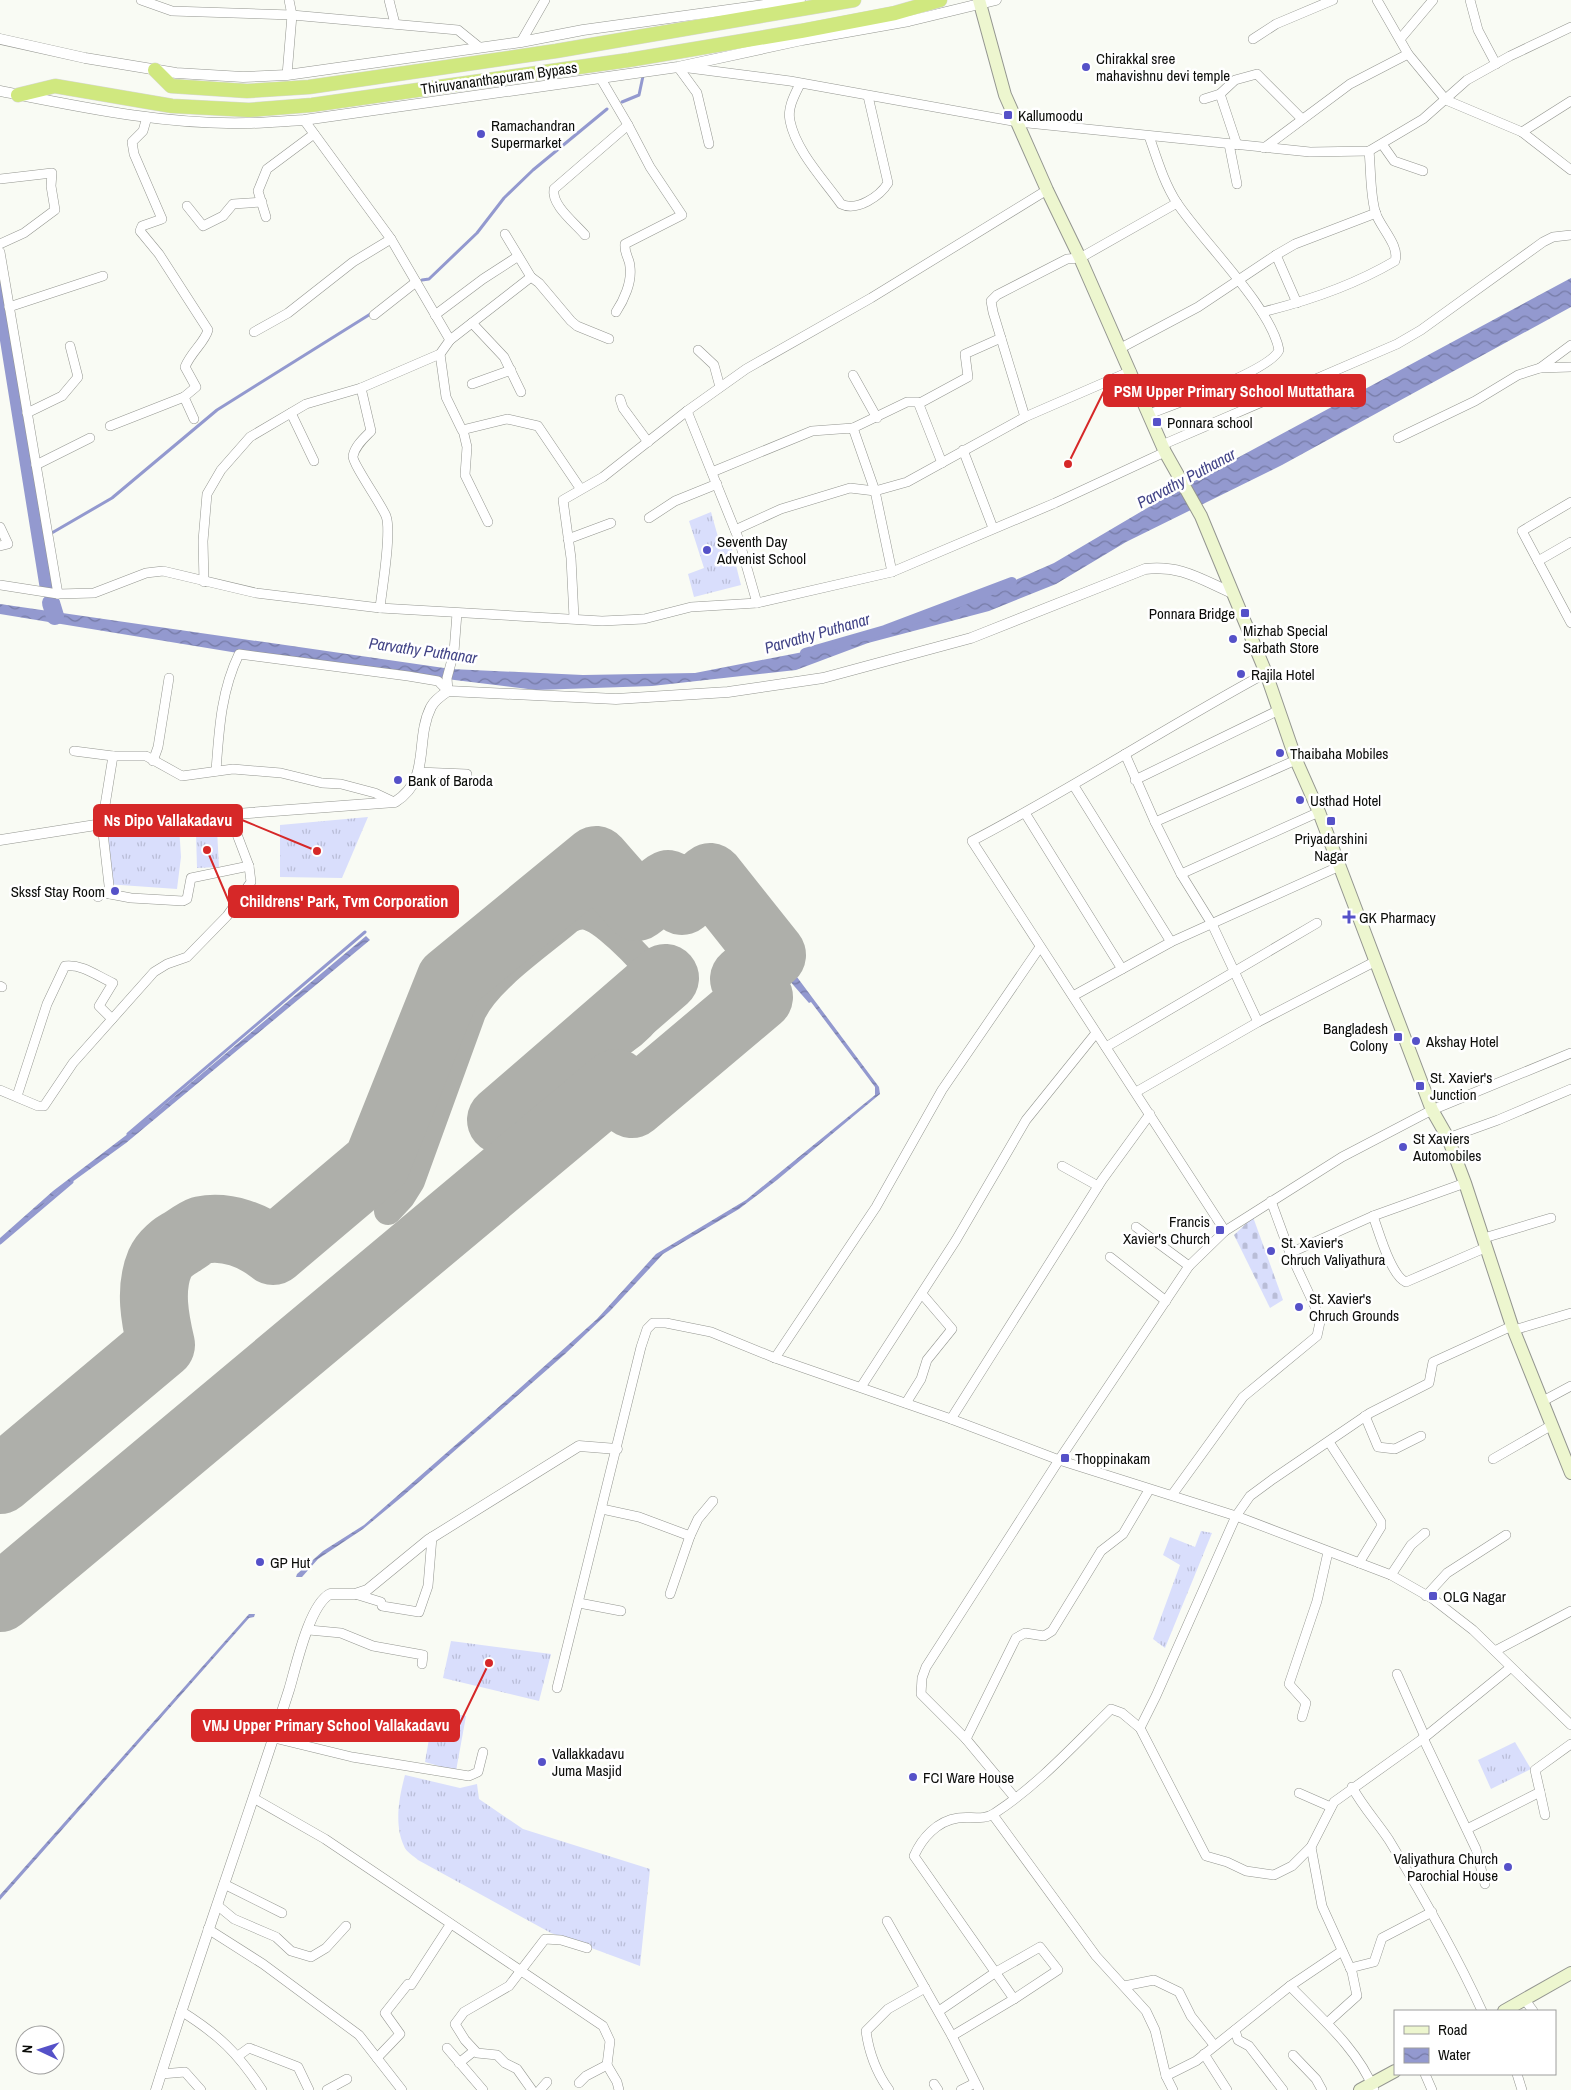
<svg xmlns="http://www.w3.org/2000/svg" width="1571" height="2090" viewBox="0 0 1571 2090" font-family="'Archivo Narrow',sans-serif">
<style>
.grass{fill:url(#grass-tufts)}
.cemetery{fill:url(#cemetery-stones)}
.water{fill:url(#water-waves)}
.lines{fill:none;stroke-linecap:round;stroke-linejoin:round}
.stream{stroke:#9399cf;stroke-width:3}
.canal{stroke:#9399cf;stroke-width:10}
.river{stroke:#9399cf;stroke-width:18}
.taxiway{stroke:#aeafaa;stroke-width:28}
.runway{stroke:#aeafaa;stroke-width:68}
.minor-casing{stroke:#949690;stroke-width:10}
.tertiary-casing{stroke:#949690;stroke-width:11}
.secondary-casing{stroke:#949690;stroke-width:14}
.trunk-casing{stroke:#d8d8d8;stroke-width:15}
.minor{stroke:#fff;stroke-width:9}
.tertiary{stroke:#fff;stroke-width:10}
.secondary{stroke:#edf6cf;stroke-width:12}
.trunk{stroke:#d0e87f;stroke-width:14}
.poi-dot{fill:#5551c8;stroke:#fff;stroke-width:2}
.labels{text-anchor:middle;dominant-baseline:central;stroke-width:5;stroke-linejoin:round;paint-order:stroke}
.poi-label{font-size:15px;fill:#0c0d0a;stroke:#fff;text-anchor:start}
.street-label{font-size:15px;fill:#0c0d0a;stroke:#fff}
.water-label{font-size:16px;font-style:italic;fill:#424487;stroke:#fff}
.leader{fill:none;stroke:#d62828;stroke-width:2}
.callout-dot{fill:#d62828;stroke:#fff;stroke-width:2}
.callout{fill:#d62828;stroke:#d62828;stroke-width:2}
.callout-label{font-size:16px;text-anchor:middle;font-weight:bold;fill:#fff}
</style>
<defs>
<pattern id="grass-tufts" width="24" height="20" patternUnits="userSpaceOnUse" patternTransform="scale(1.25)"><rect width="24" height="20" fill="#d9defc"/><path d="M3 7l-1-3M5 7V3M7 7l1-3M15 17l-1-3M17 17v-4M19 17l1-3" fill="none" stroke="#b9bdd7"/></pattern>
<pattern id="cemetery-stones" width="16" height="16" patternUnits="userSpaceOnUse" patternTransform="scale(1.25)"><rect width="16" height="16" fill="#d9defc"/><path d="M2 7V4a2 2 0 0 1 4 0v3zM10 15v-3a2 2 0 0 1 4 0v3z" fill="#b9bdd7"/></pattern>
<pattern id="water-waves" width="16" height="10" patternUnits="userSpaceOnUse" patternTransform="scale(1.25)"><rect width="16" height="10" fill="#9399cf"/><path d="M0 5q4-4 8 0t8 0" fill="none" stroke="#767ba6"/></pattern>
</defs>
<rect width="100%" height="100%" fill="#f9fbf4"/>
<g class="grass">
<polygon points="711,512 720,544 730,542 741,585 694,597 688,574 704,568 689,521"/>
<polygon points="368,817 342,878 280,877 280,825"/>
<polygon points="179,826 181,857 177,889 106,884 101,832"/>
<polygon points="217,830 219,867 197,868 196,832"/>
<polygon points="1201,1531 1212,1533 1165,1648 1153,1639 1180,1565 1163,1555 1170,1537 1195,1547"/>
<polygon points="451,1641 551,1654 539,1701 443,1678"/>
<polygon points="434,1710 466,1716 456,1771 425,1762"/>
<polygon points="1515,1742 1531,1769 1491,1789 1478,1760"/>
<path d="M405,1775L460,1788L477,1784L479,1799L523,1829L650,1869L640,1966L551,1933L418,1860C414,1856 406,1852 404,1846C394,1825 399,1797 405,1775Z"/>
</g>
<polygon class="cemetery" points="1253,1217 1283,1300 1270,1308 1234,1235"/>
<g class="water">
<polygon points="1571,278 1571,307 1282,465 1126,542 1056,584 989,611 868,643 796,670 652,686 536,690 250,655 0,614 0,604 451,669 583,675 695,673 844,644 957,606 1054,563 1176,491"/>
<polygon points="366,936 370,940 126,1143 57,1193 0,1242 0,1238 53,1191 150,1117"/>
<polygon points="794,973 879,1087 880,1094 777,1180 739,1209 663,1254 610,1311 565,1354 403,1496 363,1529 318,1559 302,1577 296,1577 297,1574 323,1551 364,1525 492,1413 597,1319 656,1254 746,1200 875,1095 875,1087 811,1002 809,1003 788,979"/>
<polygon points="249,1614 255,1614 254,1617 249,1618 0,1900 0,1895"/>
</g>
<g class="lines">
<g class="stream">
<polyline points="622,102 639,95 643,76"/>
<polyline points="422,280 429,279 477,233 504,198 533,170 607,109"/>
<polyline points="50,534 112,498 217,410 372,313"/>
<polyline points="41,543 43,539"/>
<polyline points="128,1134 365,932"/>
<polyline points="0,1243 72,1182"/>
</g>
<polyline class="canal" points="805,653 885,630 1012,582"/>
<g class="river">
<polyline points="0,284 49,589"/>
<polyline points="51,603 55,616"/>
</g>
<path class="taxiway" d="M388,1211L401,1197L411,1181L472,1013C488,979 541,944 570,919C577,915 585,914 592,918C609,925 656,971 660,989C661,995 658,1002 655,1007C630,1053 575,1059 536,1087"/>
<g class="runway">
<polyline points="501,1120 665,978"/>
<path d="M0,1480L161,1345C155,1319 149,1289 160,1263C164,1254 174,1246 182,1242C188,1238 196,1232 202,1230C227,1225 255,1236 273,1251L377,1163L450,980L596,860L637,907L668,884L682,901L710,877L772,955L744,979L759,997L632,1104L616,1083L0,1598"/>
</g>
<g class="minor-casing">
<g id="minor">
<polyline points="141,0 172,11 292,15 458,30 479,47"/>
<polyline points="389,0 395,24"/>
<polyline points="1377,0 1408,54 1446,100 1522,132 1571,170"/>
<polyline points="1470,0 1478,30 1496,64"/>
<polyline points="1401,38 1433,0"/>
<polyline points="1253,39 1276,24 1333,0"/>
<polyline points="521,42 545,0"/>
<polyline points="678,67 697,93 709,144"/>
<polyline points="681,67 790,81 1018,122 1310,152 1369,151 1423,119 1467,80 1510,56 1571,27"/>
<polyline points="287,75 292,15 289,0"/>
<path d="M800,84C795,94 787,108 790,121C796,151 824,180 841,204C857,212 880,196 888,183L868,96"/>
<polyline points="1220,94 1237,145"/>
<polyline points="1204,99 1220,94 1235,80 1257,74 1302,119"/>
<path d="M147,117L143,131L132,142L134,154L162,219L142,226L140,231L159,254L208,330C205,342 191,352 185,367L196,387L184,397L194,419"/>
<polyline points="304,120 391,239 450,340"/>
<polyline points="1522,132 1571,101"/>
<path d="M1149,136C1157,159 1164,183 1177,203C1203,242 1271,307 1279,350C1271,370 1173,405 1149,414"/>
<polyline points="1229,144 1237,184"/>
<polyline points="1382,144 1394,161 1423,171"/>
<polyline points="1264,148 1350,84 1408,54"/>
<polyline points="0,179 52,173 51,186 55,210 24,233 0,244"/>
<polyline points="187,206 203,226 223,216 233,204 262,202"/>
<polyline points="266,217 258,191 267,169 314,134"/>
<polyline points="505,234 531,277 539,283 571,321 577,326 609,339"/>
<path d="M585,235C575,223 551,205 554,189L628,125L601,79"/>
<polyline points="0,252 58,594"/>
<polyline points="1276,255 1297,303"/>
<polyline points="9,307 103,276"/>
<path d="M616,312C624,300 632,282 630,267C630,259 624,254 625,244L682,215L650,167L628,125"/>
<path d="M1262,312C1308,301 1354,285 1395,261C1400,246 1381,228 1376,214C1370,197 1371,169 1369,151"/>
<polyline points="374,315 416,282"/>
<polyline points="435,315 483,279 517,257"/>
<polyline points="472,323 504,357 521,392"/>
<polyline points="254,332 288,313 353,262 391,239"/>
<polyline points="1119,349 1198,307 1276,255 1295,244 1376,213"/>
<polyline points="698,350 714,365 720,387"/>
<polyline points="440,354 446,397 462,430 507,419 538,426 580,488"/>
<polyline points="1540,368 1571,345"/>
<polyline points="853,375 877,418"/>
<polyline points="472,384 511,370"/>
<path d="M361,388L371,431C364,438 355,446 353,456C352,463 381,504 386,516C392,532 382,588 380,608"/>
<polyline points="620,399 623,408 648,442"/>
<polyline points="920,403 968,377 965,354 1001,338"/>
<polyline points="687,411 739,540 757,603"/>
<polyline points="27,413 62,396 78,377 70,346"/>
<polyline points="291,413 314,461"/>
<polyline points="1025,417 993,312 991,301 997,295 1067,259 1080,258 1177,203"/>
<polyline points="110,426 184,397"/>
<polyline points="853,428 907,402 918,402 942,463"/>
<polyline points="463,430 467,447 465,475 488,522"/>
<polyline points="1398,438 1475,401 1518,375 1540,368 1571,367"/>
<polyline points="1162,445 1397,344 1421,330 1543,242 1553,237 1571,235"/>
<polyline points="963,450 993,528"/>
<polyline points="36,465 90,438"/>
<polyline points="712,472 812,431 853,428 875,491 892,572"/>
<polyline points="1571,502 1522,531 1571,623"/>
<polyline points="649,518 675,501 717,484"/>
<polyline points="0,527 8,544 0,546"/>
<polyline points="735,530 781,509 850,488 875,491 907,482 1025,417 1131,371"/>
<polyline points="568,539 611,523"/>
<polyline points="1538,561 1571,542"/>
<polyline points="204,582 203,541 207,494 221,470 250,437 306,404 361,388 440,354 450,340 531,277"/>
<polyline points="0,585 58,594 94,593 146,573 163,571 256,593 380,608 602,621 644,619 691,607 757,603 892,572 1055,503 1165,452"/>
<polyline points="574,618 571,558 563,500 603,477 687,411 746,369 871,298 1047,190"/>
<polyline points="448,691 447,678 454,652 457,613"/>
<polyline points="74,751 113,756"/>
<polyline points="1125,754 1155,822 1181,874 1212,924 1258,1022"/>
<polyline points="153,761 158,747 169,678"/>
<path d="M216,771C219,730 221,691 239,654L408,676L438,681L448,691"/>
<polyline points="418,772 467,774"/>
<polyline points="1135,780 1279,710"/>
<polyline points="1074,786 1171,942"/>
<polyline points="1025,813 1122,969"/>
<polyline points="1155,822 1296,760"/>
<polyline points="249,866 191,878 187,899 183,901 131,898 110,894 102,824 113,756 146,756 182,776 233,769 281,773 322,783 341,784 375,793 394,802"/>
<polyline points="1181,874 1319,812"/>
<polyline points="98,897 102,893 110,894"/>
<polyline points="0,986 2,987"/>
<polyline points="1073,996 1171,942 1340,866"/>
<polyline points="1106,1047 1317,923"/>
<polyline points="0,1090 38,1106 44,1106 73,1063 154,972 167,964 187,957 227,916 251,882 249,866 230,816"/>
<polyline points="1136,1092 1258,1022 1376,961"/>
<path d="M17,1096L47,1004L65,966C83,964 97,976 113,983L99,1006L112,1019"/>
<polyline points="1448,1138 1498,1120 1571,1089"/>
<polyline points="1062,1166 1098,1186"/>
<path d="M1373,1216C1379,1232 1391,1276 1406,1282L1487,1247"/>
<polyline points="1136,1227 1189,1266"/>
<path d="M1225,1231L972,841C1072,789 1166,727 1266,673"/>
<polyline points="1484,1238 1551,1218"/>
<polyline points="1290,1253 1373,1216 1465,1183"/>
<polyline points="1110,1257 1166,1301"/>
<polyline points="1514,1330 1571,1313"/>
<polyline points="775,1358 876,1207 942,1090 1040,947"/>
<polyline points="861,1387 956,1240 1026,1120 1096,1033"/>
<polyline points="1543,1401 1571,1386"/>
<polyline points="906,1403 921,1379 927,1360 952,1329 922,1294"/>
<polyline points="1365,1416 1378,1447 1395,1449 1421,1436"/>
<polyline points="951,1419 1102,1180 1150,1114"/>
<polyline points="1329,1442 1381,1522 1381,1527 1359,1563"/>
<polyline points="1493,1459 1552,1425"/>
<polyline points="1149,1490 1123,1534 1101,1551 1052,1631 1044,1636 1025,1633 1016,1638 966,1739 921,1694 922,1678 926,1667 1059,1460 1189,1266 1225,1231 1342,1157 1432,1110 1571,1053"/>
<polyline points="1172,1495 1243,1397 1317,1336 1320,1322 1318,1313 1290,1253 1271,1201"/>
<polyline points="602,1509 639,1517 690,1536 698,1519 713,1501"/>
<polyline points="1391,1575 1411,1545 1425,1533"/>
<polyline points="355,1594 381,1602 382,1606 419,1612 428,1586 432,1537"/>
<polyline points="670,1594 690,1536"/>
<polyline points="1426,1596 1447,1573 1506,1535"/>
<polyline points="579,1603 621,1611"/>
<polyline points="309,1630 341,1633 373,1646 423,1655 422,1664"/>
<polyline points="1495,1651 1571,1611"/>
<polyline points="1397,1674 1425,1737"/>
<polyline points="557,1688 641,1347 647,1329 653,1323 666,1323 711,1332 775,1358 951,1419 1059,1460 1236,1516 1391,1575 1433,1599 1473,1630 1571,1725"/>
<polyline points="1302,1717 1306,1703 1289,1684 1317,1601 1328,1552"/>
<polyline points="1140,1728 1156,1696 1236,1516 1250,1496 1273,1479 1370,1413 1429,1383 1433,1362 1512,1326"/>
<polyline points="274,1738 352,1757 469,1776 478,1772 483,1752"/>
<polyline points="1423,1738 1476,1849 1485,1884"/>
<polyline points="966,1739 1015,1798"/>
<path d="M1352,1787C1363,1807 1377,1822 1389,1840C1423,1896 1455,1952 1482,2011"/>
<polyline points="1540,1792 1545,1815"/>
<polyline points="1299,1793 1331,1807"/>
<polyline points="255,1799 325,1839 603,2026 610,2041 607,2065 617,2082 619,2090"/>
<polyline points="993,1815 1096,1956 1146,2011 1155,2030 1166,2076 1173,2090"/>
<polyline points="1467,1829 1540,1792 1535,1770 1571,1744"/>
<polyline points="1311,1847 1322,1906 1352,1972 1357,1996 1327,2023"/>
<polyline points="224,1884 282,1913"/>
<polyline points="217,1905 234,1919 276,1937 291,1951 311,1957 326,1948 346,1926"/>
<polyline points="887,1921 952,2036 979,2090"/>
<polyline points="208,1929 263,1964 359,2035 402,2090"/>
<polyline points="1350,1968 1374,1962 1382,1938 1432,1912"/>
<polyline points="1124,1986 1154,1980 1179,1992 1191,2016 1214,2045"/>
<path d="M1290,1986C1320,2017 1358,2049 1374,2090"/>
<polyline points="1525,2000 1533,2011"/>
<path d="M181,2011C219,2035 237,2052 262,2090"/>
<polyline points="939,2011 996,1972 1040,1947 1058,1970 1014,1999"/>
<polyline points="1235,2030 1238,2040 1249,2046 1283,2090"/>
<path d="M952,2036L1014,1999L914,1856C922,1838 937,1821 958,1818C970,1816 984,1821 995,1813C1038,1785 1074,1745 1111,1709L1122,1713L1140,1728L1206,1856L1227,1862L1246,1871L1274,1875L1292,1866L1311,1847L1334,1802L1425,1737L1510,1668"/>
<polyline points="447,2048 483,2090"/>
<polyline points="1204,2054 1227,2090"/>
<polyline points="1293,2055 1316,2079 1322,2090"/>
<polyline points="238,2056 249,2048 298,2067 309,2090"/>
<polyline points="377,2058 400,2034 385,2013 408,1984 411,1985 450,1925"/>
<polyline points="459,2063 474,2051"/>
<polyline points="161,2074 185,2072 201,2090"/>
<polyline points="1425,2074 1432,2090"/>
<polyline points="1517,2074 1522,2090"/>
<polyline points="1166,2076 1196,2061 1290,1986 1342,1951"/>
<polyline points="579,2083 586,2076 607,2065"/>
<polyline points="934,2084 938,2090"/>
<polyline points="327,2090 347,2079"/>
<polyline points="532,2090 517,2069 505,2063 497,2055 477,2053 465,2040 455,2024 464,2012 509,1986 545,1939 561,1940 587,1948"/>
<polyline points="540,2090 547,2082"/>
<path d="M889,2090C876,2072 869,2053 866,2031L888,2009L925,1988"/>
<polyline points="961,2090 975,2083"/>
</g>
</g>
<g class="tertiary-casing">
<g id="tertiary">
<polyline points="0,39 85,58 176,73 243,77 287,75 521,42 583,30 800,0"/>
<path d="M0,91C81,107 164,125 247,123C266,123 285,121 304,120L678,67L802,40L909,21L996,0"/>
<path d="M0,840L102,824L395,802C432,779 414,741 431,707C434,701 442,695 448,691L616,699L728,692L823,678L971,638L1145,569C1181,565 1200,579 1232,593"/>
<path d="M156,2090C198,1956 246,1824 289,1690C296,1667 309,1605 330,1594H355L367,1590L428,1540L579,1446L617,1449"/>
</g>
</g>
<g class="secondary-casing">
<g id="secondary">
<polyline points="979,0 1005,95 1047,190 1080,258 1165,452 1201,516 1266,673 1296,760 1319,812 1432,1110 1448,1138 1465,1183 1512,1326 1571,1473"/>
<polyline points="1504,2011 1571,1973"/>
<polyline points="1360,2090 1395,2071"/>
</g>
</g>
<g class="trunk-casing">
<g id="trunk">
<polyline points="155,70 171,86 247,91 309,87 556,51 854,0"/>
<polyline points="18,95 55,86 172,106 249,110 312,105 629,60 801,31 895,13 940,0"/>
</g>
</g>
<use href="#minor" class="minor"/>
<use href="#tertiary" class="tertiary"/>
<use href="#secondary" class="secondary"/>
<use href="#trunk" class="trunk"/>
</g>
<g class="poi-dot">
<circle cx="1086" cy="67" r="5"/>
<rect x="1003" y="110" width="10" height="10" rx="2.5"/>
<circle cx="481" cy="134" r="5"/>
<rect x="1152" y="417" width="10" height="10" rx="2.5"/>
<circle cx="707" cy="550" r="5"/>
<rect x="1240" y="608" width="10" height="10" rx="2.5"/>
<circle cx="1233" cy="639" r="5"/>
<circle cx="1241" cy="674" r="5"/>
<circle cx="1280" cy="753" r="5"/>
<circle cx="398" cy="780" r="5"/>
<circle cx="1300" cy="800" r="5"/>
<rect x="1326" y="816" width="10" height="10" rx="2.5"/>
<circle cx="115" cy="891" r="5"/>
<path d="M1346.5 909.5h5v5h5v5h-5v5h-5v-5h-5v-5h5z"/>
<rect x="1393" y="1032" width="10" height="10" rx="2.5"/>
<circle cx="1416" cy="1041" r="5"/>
<rect x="1415" y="1081" width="10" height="10" rx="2.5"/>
<circle cx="1403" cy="1147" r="5"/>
<rect x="1215" y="1225" width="10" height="10" rx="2.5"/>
<circle cx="1271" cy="1251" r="5"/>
<circle cx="1299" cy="1307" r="5"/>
<rect x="1060" y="1453" width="10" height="10" rx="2.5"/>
<circle cx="260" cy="1562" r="5"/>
<rect x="1428" y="1591" width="10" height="10" rx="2.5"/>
<circle cx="542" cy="1762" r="5"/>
<circle cx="913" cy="1777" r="5"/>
<circle cx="1508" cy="1867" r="5"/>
</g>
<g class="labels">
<g class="poi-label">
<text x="1096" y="58">Chirakkal sree<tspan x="1096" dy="17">mahavishnu devi temple</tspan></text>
<text x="1018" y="115">Kallumoodu</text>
<text x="491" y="125">Ramachandran<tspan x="491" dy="17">Supermarket</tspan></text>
<text x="1167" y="422">Ponnara school</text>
<text x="717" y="541">Seventh Day<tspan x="717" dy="17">Advenist School</tspan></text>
<text x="1235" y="613" text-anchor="end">Ponnara Bridge</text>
<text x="1243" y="630">Mizhab Special<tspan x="1243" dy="17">Sarbath Store</tspan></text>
<text x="1251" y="674">Rajila Hotel</text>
<text x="1290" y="753">Thaibaha Mobiles</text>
<text x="408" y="780">Bank of Baroda</text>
<text x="1310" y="800">Usthad Hotel</text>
<text x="1331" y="838" text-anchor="middle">Priyadarshini<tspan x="1331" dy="17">Nagar</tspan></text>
<text x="105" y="891" text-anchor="end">Skssf Stay Room</text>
<text x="1359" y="917">GK Pharmacy</text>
<text x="1388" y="1028" text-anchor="end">Bangladesh<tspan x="1388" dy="17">Colony</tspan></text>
<text x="1426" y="1041">Akshay Hotel</text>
<text x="1430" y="1077">St. Xavier's<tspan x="1430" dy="17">Junction</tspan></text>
<text x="1413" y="1138">St Xaviers<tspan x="1413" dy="17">Automobiles</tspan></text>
<text x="1210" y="1221" text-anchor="end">Francis<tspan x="1210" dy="17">Xavier's Church</tspan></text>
<text x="1281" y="1242">St. Xavier's<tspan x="1281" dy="17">Chruch Valiyathura</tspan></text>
<text x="1309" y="1298">St. Xavier's<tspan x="1309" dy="17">Chruch Grounds</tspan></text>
<text x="1075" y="1458">Thoppinakam</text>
<text x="270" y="1562">GP Hut</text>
<text x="1443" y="1596">OLG Nagar</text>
<text x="552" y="1753">Vallakkadavu<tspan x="552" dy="17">Juma Masjid</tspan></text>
<text x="923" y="1777">FCI Ware House</text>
<text x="1498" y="1858" text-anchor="end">Valiyathura Church<tspan x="1498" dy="17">Parochial House</tspan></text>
</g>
<g class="street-label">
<text transform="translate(499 78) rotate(-8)">Thiruvananthapuram Bypass</text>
</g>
<g class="water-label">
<text transform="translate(1186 478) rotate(-28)">Parvathy Puthanar</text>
<text transform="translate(817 633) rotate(-16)">Parvathy Puthanar</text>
<text transform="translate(423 650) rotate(8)">Parvathy Puthanar</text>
</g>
</g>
<path class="leader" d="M1068 464L1104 391M317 851L242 820M207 850L229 902M489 1663L459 1725"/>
<g class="callout-dot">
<circle cx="1068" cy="464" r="5"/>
<circle cx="317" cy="851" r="5"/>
<circle cx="207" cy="850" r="5"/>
<circle cx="489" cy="1663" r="5"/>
</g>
<g class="callout">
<rect x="1104" y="375" width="261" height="31" rx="5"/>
<rect x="94" y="805" width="148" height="31" rx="5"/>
<rect x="229" y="886" width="229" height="31" rx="5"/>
<rect x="192" y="1710" width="267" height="31" rx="5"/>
</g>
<g class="callout-label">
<text x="1234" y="397">PSM Upper Primary School Muttathara</text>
<text x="168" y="826">Ns Dipo Vallakadavu</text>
<text x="344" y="907">Childrens' Park, Tvm Corporation</text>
<text x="326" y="1731">VMJ Upper Primary School Vallakadavu</text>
</g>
<rect x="1394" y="2010" width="162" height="65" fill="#ffffff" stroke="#9e9e9d"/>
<rect x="1404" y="2026" width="25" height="8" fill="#edf6cf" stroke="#9e9e9d"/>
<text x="1438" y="2035" font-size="15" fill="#0c0d0a">Road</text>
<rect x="1404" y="2048" width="25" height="15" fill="url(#water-waves)" stroke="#9e9e9d"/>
<text x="1438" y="2060" font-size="15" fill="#0c0d0a">Water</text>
<g transform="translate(40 2050) rotate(274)"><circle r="24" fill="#ffffff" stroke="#9e9e9d"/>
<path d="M0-4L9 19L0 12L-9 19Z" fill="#5551c8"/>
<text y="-8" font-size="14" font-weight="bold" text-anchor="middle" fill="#0c0d0a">N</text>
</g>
</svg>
